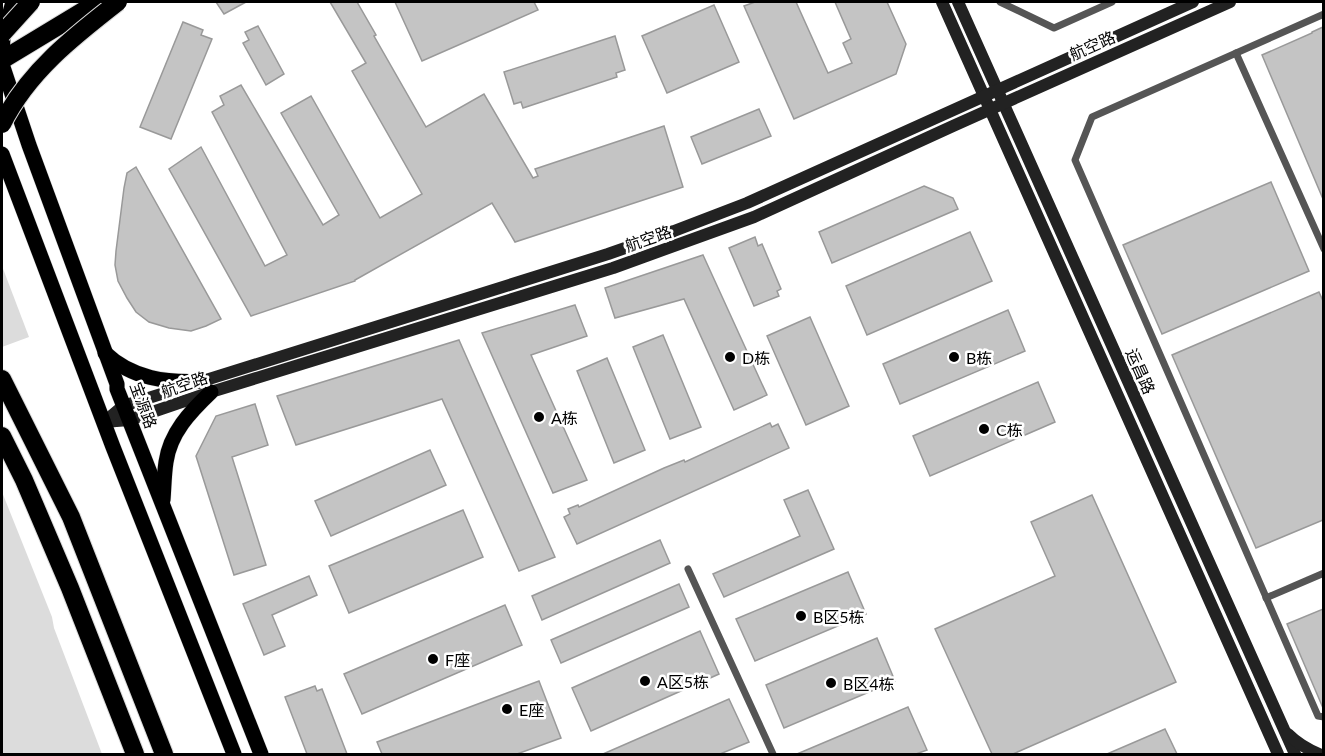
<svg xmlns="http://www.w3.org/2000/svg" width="1325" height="756" viewBox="0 0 1325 756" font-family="Lato,'Noto Sans SC',sans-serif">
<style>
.green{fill:#dcdcdc}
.building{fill:#c4c4c4;stroke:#999;stroke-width:1.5}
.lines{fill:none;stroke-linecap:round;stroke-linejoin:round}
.primary-casing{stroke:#dbdbdb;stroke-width:16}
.highway-casing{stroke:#dbdbdb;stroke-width:20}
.lane{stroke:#555;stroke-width:7}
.secondary{stroke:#222;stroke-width:12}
.primary{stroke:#000;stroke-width:15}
.highway{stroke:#000;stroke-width:18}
.highway-bridge-casing{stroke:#dbdbdb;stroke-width:20;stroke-linecap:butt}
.highway-bridge{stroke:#000;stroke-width:18}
.poi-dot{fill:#000;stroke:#fff;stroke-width:2}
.labels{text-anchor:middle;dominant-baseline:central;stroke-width:5;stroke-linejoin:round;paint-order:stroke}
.street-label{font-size:16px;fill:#000;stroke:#fff}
.poi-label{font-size:16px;fill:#000;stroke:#fff;text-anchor:start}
</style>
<rect width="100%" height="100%" fill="#fff"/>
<g class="green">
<polygon points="2,266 29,337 2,347"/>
<polygon points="2,492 52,617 54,628 102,754 2,754"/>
</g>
<g class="building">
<polygon points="216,2 246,2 224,14"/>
<polygon points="330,2 357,2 376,35 374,36 426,127 484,94 533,178 538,176 535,169 664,126 683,187 515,242 492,203 355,280 355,281 251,316 169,169 201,147 265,266 287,255 212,112 224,105 220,96 241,85 323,225 339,215 281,113 311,96 380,218 422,194 352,71 366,63"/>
<polygon points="395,2 534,2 538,10 422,61"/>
<polygon points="755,2 796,2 828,73 852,63 843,43 851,39 835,2 887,2 906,44 896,74 794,119 744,6"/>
<polygon points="714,5 739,62 667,93 642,36"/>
<polygon points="183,22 203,30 201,35 212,39 171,139 140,127"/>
<polygon points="258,26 284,74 266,85 243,43 249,40 245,32"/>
<polygon points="1323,27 1323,199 1262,55 1312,33 1312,32"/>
<polygon points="615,36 625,70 616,73 617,77 523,108 521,102 514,104 504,72"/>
<polygon points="759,109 771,136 702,164 691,137"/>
<polygon points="136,167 221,319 206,326 191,331 169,328 149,322 136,312 127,298 118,281 115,265 116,251 124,188 127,173"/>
<polygon points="1271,182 1309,271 1162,334 1123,245"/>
<polygon points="924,186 953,198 958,209 832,263 819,232"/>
<polygon points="970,232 992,281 867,335 846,286"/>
<polygon points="755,237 758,246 762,244 781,289 777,291 779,296 754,306 729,248"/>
<polygon points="703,255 767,395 734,410 684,299 615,318 605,288"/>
<polygon points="1319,292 1323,301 1323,520 1256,548 1172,355"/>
<polygon points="575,305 587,336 531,355 587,480 553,493 482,333"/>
<polygon points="1008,310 1025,351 900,404 883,364"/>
<polygon points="810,317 849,406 806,425 767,336"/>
<polygon points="663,335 701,427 670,439 633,347"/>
<polygon points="459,340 555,557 519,571 442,399 296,445 277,396"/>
<polygon points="607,358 645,450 614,463 577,371"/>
<polygon points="1038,382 1055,422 930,476 913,436"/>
<polygon points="255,404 268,445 232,457 266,565 234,575 196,456 216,416"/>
<polygon points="770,423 772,427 778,424 789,448 577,544 564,517 570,514 568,509 578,505 579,507 664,468 684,460 685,462"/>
<polygon points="430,450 446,485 331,536 315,501"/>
<polygon points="808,490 834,549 724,597 713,574 800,536 784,500"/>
<polygon points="1092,495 1176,682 1013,754 992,754 935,629 1055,576 1031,522"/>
<polygon points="463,510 483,557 349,613 329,566"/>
<polygon points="660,540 670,563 542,620 532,596"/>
<polygon points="848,572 866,614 755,661 736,619"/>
<polygon points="309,576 317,595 272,615 285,646 264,655 243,604"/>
<polygon points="679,584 689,607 561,663 551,640"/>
<polygon points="505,605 522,645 362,714 344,674"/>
<polygon points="1323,609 1323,708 1287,624"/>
<polygon points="700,631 719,674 591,731 572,688"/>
<polygon points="877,638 895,681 784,728 766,685"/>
<polygon points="539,681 561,738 517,754 382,754 377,742"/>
<polygon points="315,686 317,691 322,689 347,754 307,754 285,697"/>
<polygon points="729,699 749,742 720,754 603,754"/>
<polygon points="908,707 927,750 916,754 797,754"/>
<polygon points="1165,729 1177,754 1107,754"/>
</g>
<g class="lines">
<g class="primary-casing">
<g id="primary">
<polyline points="2,57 3,37 13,2"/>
<polyline points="2,64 29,145 117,384 117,389 261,754"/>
<polyline points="2,154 113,447 234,754"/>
<path d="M105,353C132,379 167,383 203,381"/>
<path d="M163,500C164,488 164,475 166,462C170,433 190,412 211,392"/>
</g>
</g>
<g class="highway-casing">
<g id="highway">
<polyline points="2,60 98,2"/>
<polyline points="2,379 71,517 164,754"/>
<polyline points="2,436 24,480 70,588 135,754"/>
</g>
</g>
<g class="lane">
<polyline points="1000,2 1054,28 1112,2"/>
<polyline points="1324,14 1092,117 1075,160 1318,716 1324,717"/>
<polyline points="1236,53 1324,249"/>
<polyline points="688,569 773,754"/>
<polyline points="1266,598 1324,573"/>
</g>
<g class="secondary">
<polyline points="942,2 1278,754"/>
<polyline points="958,2 1295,754"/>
<polyline points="104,422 129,420 211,392 613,268 754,217 953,126 1230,2"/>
<polyline points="104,422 123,406 608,254 674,231 747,203 1193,2"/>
<path d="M1288,734C1297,743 1307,749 1319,754"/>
</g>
<use href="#primary" class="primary"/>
<use href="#highway" class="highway"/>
<g class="highway-bridge-casing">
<g id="highway-bridge">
<polyline points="2,34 31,2"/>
<path d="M2,124C28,72 73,37 118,2"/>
</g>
</g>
<use href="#highway-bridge" class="highway-bridge"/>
</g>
<g class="poi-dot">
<circle cx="730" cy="357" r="6"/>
<circle cx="954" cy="357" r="6"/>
<circle cx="539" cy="417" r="6"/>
<circle cx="984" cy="429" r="6"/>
<circle cx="801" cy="616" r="6"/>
<circle cx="433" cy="659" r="6"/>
<circle cx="645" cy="681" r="6"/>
<circle cx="831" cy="683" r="6"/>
<circle cx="507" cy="709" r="6"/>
</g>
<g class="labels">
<g class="street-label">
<text transform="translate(1092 45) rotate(-24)">航空路</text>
<text transform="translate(648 238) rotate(-19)">航空路</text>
<text transform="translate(1141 371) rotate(66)">运昌路</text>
<text transform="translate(184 384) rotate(-19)">航空路</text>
<text transform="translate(144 405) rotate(70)">宝源路</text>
</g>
<g class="poi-label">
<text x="742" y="357">D栋</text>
<text x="966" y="357">B栋</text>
<text x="551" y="417">A栋</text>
<text x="996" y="429">C栋</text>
<text x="813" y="616">B区5栋</text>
<text x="445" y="659">F座</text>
<text x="657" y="681">A区5栋</text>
<text x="843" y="683">B区4栋</text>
<text x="519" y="709">E座</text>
</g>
</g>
<rect width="1325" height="756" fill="none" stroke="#000000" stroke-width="6"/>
</svg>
